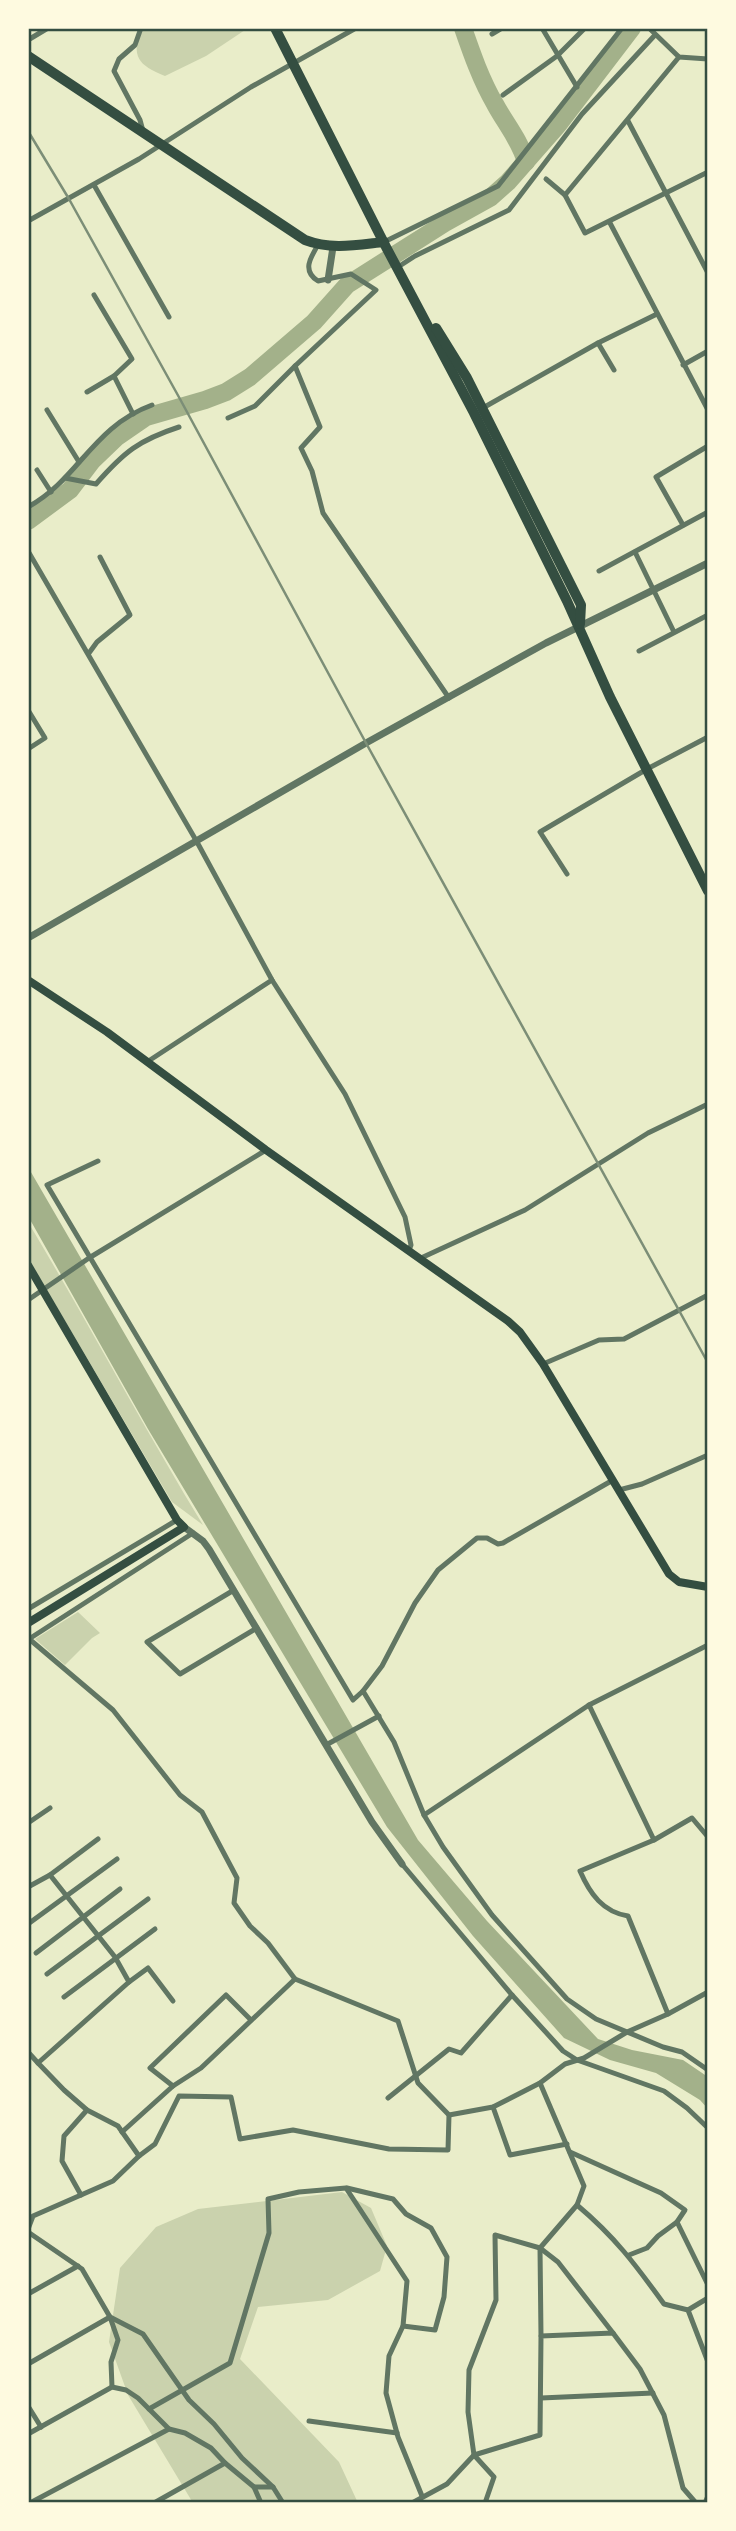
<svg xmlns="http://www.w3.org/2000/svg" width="736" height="2531" viewBox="0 0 736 2531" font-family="Overpass,sans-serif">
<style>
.green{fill:#cad2ad}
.water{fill:#a3b18a}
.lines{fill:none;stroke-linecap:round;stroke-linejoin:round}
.river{stroke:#a3b18a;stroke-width:18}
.minor{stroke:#617663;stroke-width:5}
.tertiary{stroke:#617663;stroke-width:7}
.secondary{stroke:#344e41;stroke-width:8}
.trunk{stroke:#344e41;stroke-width:10}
.rail{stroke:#7c8e77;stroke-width:2.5}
.neatline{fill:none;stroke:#344e41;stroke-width:2.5}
</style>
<rect width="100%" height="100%" fill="#e9edc9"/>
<g class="green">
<path d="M141,28H248L206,56L165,76C138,65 131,57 141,28Z"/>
<path d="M28,1222C88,1322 142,1425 203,1525L172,1502L28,1258Z"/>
<polygon points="78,1612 100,1633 92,1638 65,1665 35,1639"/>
<polygon points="342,2192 371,2208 387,2246 380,2271 328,2300 258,2307 240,2359 339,2462 358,2503 193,2503 128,2395 109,2342 120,2268 156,2227 198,2209"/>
</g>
<polygon class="water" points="28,1167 418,1840 487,1921 598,2039 632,2050 683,2060 708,2077 708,2109 700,2100 656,2073 610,2060 564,2038 473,1936 387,1827 148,1429 28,1216"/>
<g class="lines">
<g class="river">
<path d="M463,28C472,54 481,80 495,104C505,123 520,140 526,162"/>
<polyline points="28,521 70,490 92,461 117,437 146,417 205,400 226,392 250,377 314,322 347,285 445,223 490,198 508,182 558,125 632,28"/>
</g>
<g class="minor">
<polyline points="141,28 135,45 119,59 114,71 140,120 143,131"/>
<polyline points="542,28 577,87"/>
<polyline points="649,28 679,57 708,59"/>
<polyline points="492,34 502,28"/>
<polyline points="28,40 48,28"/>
<polyline points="679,57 565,195 585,233 708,172"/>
<polyline points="503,95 557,56 585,28"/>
<polyline points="628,121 708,273"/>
<polyline points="546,179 565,195"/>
<polyline points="94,185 169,317"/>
<polyline points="28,221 139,159 251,87 356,28"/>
<polyline points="610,223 708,410"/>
<polyline points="384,242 498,186 622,28"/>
<path d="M318,245C310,258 302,271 318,281L351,274L376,290L295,366L320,427L301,448L312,471L323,513L449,698"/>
<polyline points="398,267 415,256 509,210 582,114 655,35"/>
<polyline points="94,295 132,359 114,376"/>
<polyline points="598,343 614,370"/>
<polyline points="683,365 708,351"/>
<polyline points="87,392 114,376 133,414"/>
<polyline points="481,409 598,343 657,314"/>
<polyline points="47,410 79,462"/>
<polyline points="228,418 255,406 295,366"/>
<polyline points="37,470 51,492"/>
<path d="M65,478L96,484C124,452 139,440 179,427"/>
<path d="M28,507C79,479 92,427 152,405"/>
<polyline points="683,525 656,477 708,446"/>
<polyline points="28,551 197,842 272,980 345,1094 405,1217 411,1245 409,1250"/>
<polyline points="635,552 674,632"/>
<polyline points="599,571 708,512"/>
<polyline points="639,651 708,615"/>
<polyline points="89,653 97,642 130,615 100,557"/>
<polyline points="28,710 45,738 28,749"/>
<polyline points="567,874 540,832 647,769 708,737"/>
<polyline points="147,1062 272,980"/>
<polyline points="98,1161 47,1185 353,1700 363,1691 394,1742 424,1815 443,1847 492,1915 567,1999 596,2019 663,2047 682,2052 708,2070"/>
<polyline points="421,1258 525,1210 648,1133 708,1104"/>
<polyline points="28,1300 89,1258 266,1150"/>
<polyline points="543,1364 599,1340 624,1339 708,1295"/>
<polyline points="619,1490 642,1484 708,1455"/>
<polyline points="234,1590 147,1642 180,1674 257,1628"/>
<polyline points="28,1609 177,1520"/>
<polyline points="28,1638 113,1710 180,1795 202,1812 237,1878 234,1903 250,1926 268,1943 295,1979 398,2021 418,2083 449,2115 448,2150 389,2149 293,2130 240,2139 231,2097 179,2096 155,2144 139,2156 113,2181 33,2216 28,2229"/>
<polyline points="29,1639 193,1533"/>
<polyline points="363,1691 382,1666 415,1603 438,1570 477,1538 487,1538 498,1544 503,1543 613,1480"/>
<polyline points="589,1705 654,1840"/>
<polyline points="326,1745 379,1716"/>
<polyline points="424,1815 589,1705 708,1645"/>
<polyline points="28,1823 50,1808"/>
<polyline points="402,1864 512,1995 563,2051 577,2060 664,2091 687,2108 708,2128"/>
<polyline points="50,1875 98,1839"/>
<polyline points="28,1887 50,1875 115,1957 129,1982 38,2063 64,2090 87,2110 118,2126 139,2156"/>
<polyline points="28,1924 117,1859"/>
<polyline points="36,1953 120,1889"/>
<polyline points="47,1974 148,1899"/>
<polyline points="129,1982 148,1968 173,2001"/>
<polyline points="64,1997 155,1929"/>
<path d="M668,2014L628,1916C603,1912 590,1894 580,1871L654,1840L692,1818L708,1837"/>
<polyline points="28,2052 38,2063"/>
<polyline points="540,2083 584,2186 577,2205"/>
<polyline points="173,2086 150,2068 226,1995 251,2020"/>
<polyline points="388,2098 449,2049 461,2053 512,1995"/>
<polyline points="493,2107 510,2155 567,2144"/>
<polyline points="449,2115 493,2107 540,2083 565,2064 584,2058 627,2032 668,2014 708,1992"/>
<polyline points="122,2132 173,2086 201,2068 295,1979"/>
<polyline points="570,2152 661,2193 685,2210 677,2222"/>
<polyline points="347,2188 393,2199 406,2214 431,2228 447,2257 444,2297 435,2330 403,2326"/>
<polyline points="81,2195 62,2161 64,2136 87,2110"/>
<polyline points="28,2232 82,2269 110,2317 118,2340 111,2362 112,2387"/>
<polyline points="629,2255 647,2248 658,2236 677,2222 708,2285"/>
<polyline points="28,2294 78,2266"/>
<polyline points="688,2310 708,2298"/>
<polyline points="110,2317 143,2334 189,2400 214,2424 242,2458 273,2487 283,2503"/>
<path d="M541,2336L540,2248L577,2205C615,2237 635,2264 664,2304L688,2310L708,2362"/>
<polyline points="28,2364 110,2317"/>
<polyline points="541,2398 653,2393"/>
<polyline points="28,2406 41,2427"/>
<polyline points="149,2409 230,2363 269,2233 268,2199 299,2192 346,2188 407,2281 403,2326 389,2356 386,2393 398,2437 422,2496"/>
<polyline points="309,2421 397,2433"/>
<polyline points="28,2434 112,2387 126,2390 138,2398 169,2429 185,2433 211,2448 225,2463 254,2487 261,2503"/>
<polyline points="254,2487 273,2487"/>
<polyline points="30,2503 169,2429"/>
<polyline points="154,2503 225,2463"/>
<polyline points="412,2503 447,2484 474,2455 540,2435 541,2336 613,2333 640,2369 664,2415 683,2488 696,2503"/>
<polyline points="485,2503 494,2477 474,2455 468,2412 469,2370 496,2300 495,2235 540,2248 558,2262 613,2333"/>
<polyline points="705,2503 708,2496"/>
</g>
<g class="tertiary">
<polyline points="328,280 333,247"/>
<polyline points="28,938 366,743 546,643 708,563"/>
<polyline points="184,1527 203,1541 209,1549 372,1822 402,1864"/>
</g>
<g class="secondary">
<polyline points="28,980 107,1032 266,1150 508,1321 520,1332 543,1364 669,1574 679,1582 708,1587"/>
<polyline points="28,1265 177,1520 184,1527 28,1623"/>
</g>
<g class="trunk">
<polyline points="275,28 386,247 474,413 567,601 610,697 708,891"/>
<path d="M28,56L305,240C331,250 356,245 384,242"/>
<polyline points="436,328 467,378 581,605 580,624"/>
</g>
<polyline class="rail" points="28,131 69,199 180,399 366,743 708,1363"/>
</g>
<rect width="736" height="2531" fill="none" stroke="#fefae0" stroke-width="60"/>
<rect x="30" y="30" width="676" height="2471" class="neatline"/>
</svg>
